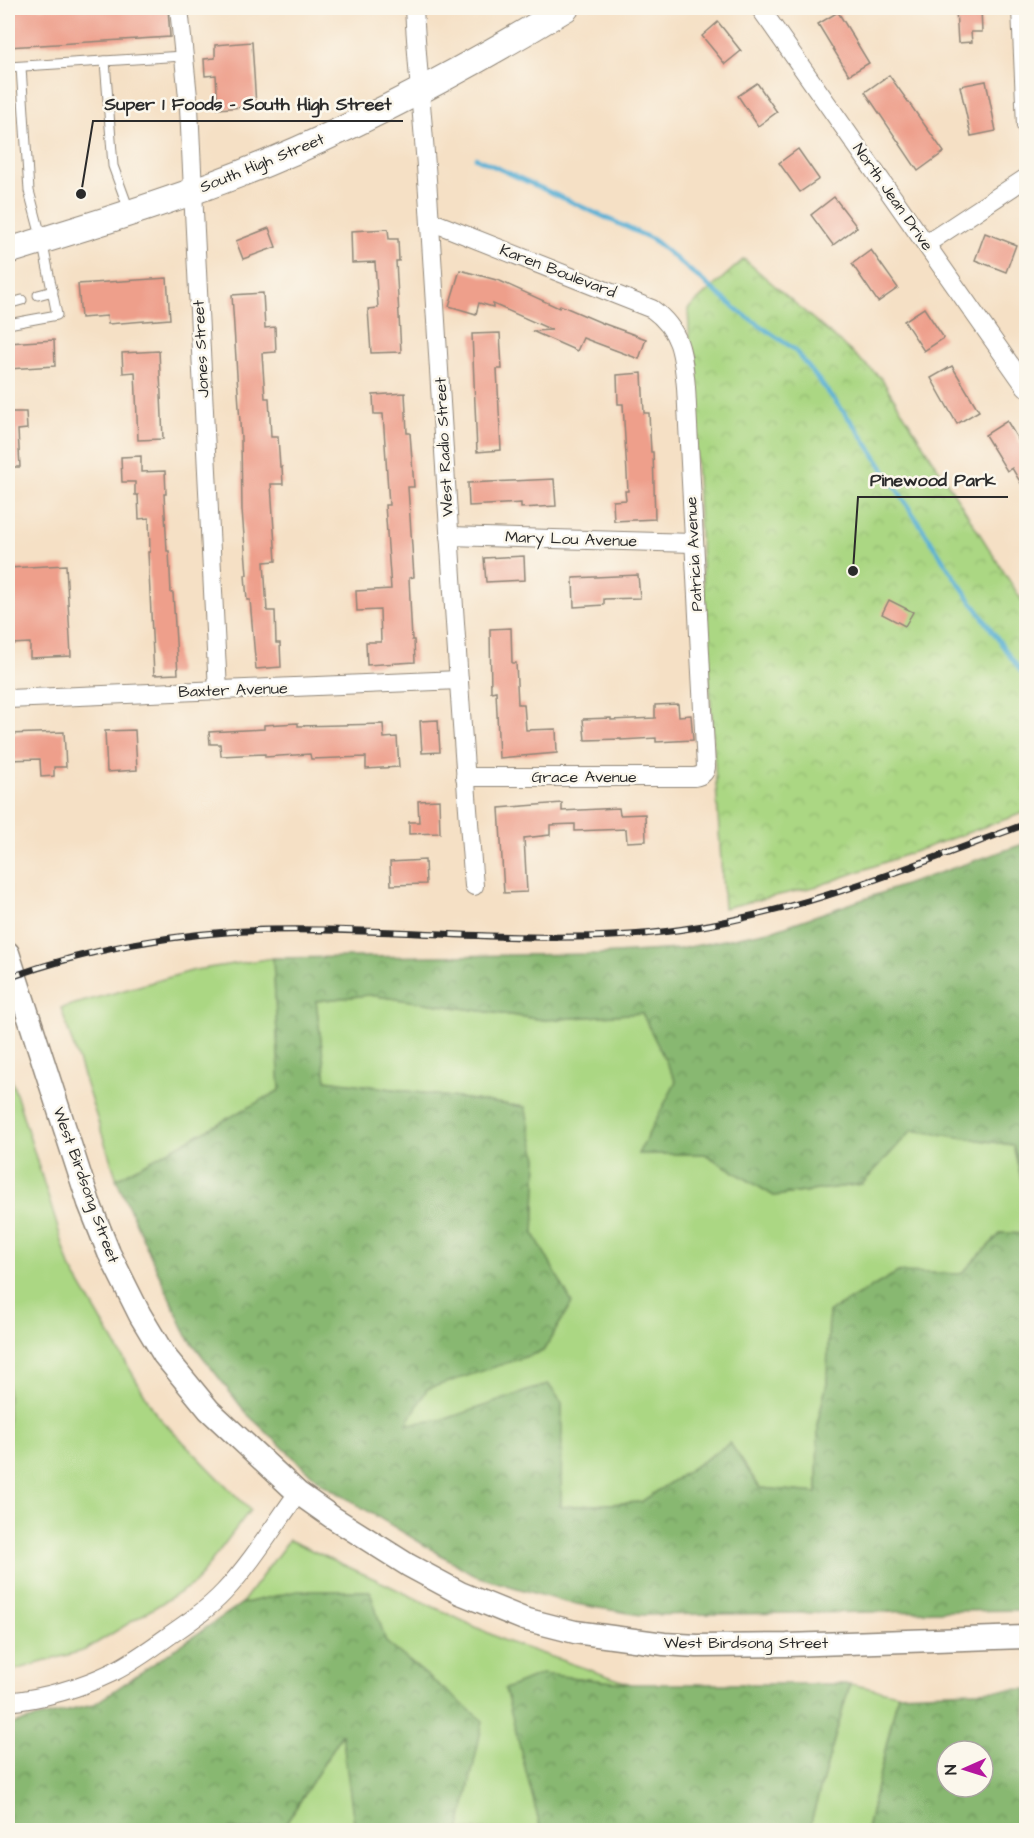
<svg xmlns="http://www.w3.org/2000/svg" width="1034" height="1838" viewBox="0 0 1034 1838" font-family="'Architects Daughter',sans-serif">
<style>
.grass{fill:#abd783;stroke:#6b8157;stroke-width:1.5}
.forest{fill:url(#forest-crowns);stroke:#5a724e;stroke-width:1.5;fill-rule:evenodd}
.park{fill:url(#park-crowns);stroke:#6b8157;stroke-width:1.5}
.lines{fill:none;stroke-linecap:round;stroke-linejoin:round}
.stream{stroke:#58b0d5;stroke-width:4.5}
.building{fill:#ee9f8b}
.service-casing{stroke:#908678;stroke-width:11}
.minor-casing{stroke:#908678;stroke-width:20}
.tertiary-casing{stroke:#908678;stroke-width:25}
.secondary-casing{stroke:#908678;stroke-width:28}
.service{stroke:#fff;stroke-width:9}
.minor{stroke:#fff;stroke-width:18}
.tertiary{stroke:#fff;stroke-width:22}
.secondary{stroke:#fff;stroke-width:26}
.rail-casing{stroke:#2b2b2b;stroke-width:7}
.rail{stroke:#fbf7ec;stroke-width:4.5;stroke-dasharray:14;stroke-linecap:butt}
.labels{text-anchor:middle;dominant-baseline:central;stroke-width:5;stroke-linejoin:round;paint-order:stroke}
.street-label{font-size:16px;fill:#2b2b2b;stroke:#fbf7ec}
.leader{fill:none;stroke:#2b2b2b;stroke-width:2}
.callout-dot{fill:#2b2b2b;stroke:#fbf7ec;stroke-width:2}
.callout-label{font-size:18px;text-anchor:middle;font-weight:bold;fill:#2b2b2b;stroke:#fbf7ec;stroke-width:5;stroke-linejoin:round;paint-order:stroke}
</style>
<defs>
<pattern id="forest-crowns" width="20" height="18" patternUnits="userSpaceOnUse" patternTransform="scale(1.5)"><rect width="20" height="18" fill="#88b871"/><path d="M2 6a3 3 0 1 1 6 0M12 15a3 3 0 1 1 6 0" fill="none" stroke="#6f965d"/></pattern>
<pattern id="park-crowns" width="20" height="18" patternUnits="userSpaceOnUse" patternTransform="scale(1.5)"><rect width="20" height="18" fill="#abd783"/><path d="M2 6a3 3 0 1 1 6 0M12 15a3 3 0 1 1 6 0" fill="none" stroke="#93b971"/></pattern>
</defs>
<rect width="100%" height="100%" fill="#fbf7ec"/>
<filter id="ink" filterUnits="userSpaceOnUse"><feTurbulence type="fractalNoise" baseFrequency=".0167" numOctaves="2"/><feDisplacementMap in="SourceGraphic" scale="12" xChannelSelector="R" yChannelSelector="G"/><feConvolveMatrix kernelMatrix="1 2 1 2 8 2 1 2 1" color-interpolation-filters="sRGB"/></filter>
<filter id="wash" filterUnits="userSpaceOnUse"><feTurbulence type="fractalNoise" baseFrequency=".008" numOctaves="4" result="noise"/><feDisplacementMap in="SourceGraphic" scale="24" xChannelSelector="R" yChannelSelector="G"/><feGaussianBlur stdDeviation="1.35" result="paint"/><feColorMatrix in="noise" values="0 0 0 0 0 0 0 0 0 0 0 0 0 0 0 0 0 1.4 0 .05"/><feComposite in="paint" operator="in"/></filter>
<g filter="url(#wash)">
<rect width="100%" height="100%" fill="#f5e0c5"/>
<g class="grass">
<polygon points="273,958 280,1090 118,1183 61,1008 195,970"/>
<polygon points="368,995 545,1020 642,1013 676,1082 638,1154 705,1154 774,1196 862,1184 912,1130 1013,1145 1026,1197 1026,1234 1001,1233 961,1274 898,1272 829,1312 827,1383 818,1421 817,1493 760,1488 730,1443 641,1502 561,1507 562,1403 548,1384 446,1419 406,1425 427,1389 543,1351 572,1303 534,1234 537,1158 525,1107 326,1080 316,1001"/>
<polygon points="8,1068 70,1267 156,1414 250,1510 195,1583 85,1650 8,1672"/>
<polygon points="289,1540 377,1580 505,1641 631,1684 542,1674 506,1689 541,1830 457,1830 460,1828 482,1721 385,1642 370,1591 293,1592 241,1604"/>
<polygon points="850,1684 898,1694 867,1830 810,1830 812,1818"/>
<polygon points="343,1733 355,1830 282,1830"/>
</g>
<g class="forest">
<polygon points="1026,843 1026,1197 1013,1145 912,1130 862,1184 774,1196 705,1154 638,1154 676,1082 642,1013 545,1020 369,995 316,1001 326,1080 525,1107 537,1158 534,1234 572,1303 543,1351 427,1389 407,1424 446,1419 548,1384 562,1403 561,1507 641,1502 730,1443 760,1488 817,1493 818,1421 827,1383 829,1312 898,1272 961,1274 1001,1233 1026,1234 1026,1610 640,1615 565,1602 476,1576 321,1483 246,1413 187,1336 116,1179 280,1090 273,958 600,954 679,949 774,930"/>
<polygon points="297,1591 370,1591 386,1642 483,1721 460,1828 457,1830 355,1830 342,1734 282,1830 8,1830 8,1725 93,1705 241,1604"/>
<polygon points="542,1674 631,1684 850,1684 812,1818 810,1830 541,1830 505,1689"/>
<path d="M1026,1689V1830H867L898,1694ZM947,1751H983V1787H947Z"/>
</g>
<polygon class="park" points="744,259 881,378 1026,607 1026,812 818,886 724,908 700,535 688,309"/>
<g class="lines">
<polyline class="stream" points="476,158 652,239 740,312 794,349 858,430 953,575 1026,679"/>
</g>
<g id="blocks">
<g class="building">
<polygon points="8,8 168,8 170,37 8,47"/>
<polygon points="981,8 982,32 971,32 972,42 958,43 956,9"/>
<polygon points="838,12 869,63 849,75 818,24"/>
<polygon points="718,22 741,51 725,64 702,36"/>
<polygon points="252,42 256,106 218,109 216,75 205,76 204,59 215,58 215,45"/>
<polygon points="889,75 944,152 918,171 865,92"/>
<polygon points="986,81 996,131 971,136 960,86"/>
<polygon points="757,83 777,112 758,126 738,96"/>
<polygon points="798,149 819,179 800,192 779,163"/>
<polygon points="834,197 857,227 833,245 811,215"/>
<polygon points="269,228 276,247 243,259 236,241"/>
<polygon points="388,229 389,239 398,239 399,261 396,261 401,352 371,353 368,309 378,308 375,262 352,263 351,231"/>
<polygon points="985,233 1016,245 1006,272 975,260"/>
<polygon points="871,250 898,288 878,302 852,264"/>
<polygon points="460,270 500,281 559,308 560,305 602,323 646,339 639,359 583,338 577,351 532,331 552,330 493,304 493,307 479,303 476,314 449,306"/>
<polygon points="167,278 170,319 108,324 107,316 81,318 78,284"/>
<polygon points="263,293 265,328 275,327 276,352 262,353 265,398 269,398 271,437 278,437 280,467 282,467 283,484 271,484 276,561 264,562 267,611 275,611 276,643 280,643 281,667 256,669 250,600 247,600 245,575 247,575 242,510 241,439 232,295"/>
<polygon points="924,308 944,338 924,351 904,321"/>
<polygon points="500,333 502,369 497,369 501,450 477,452 472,334"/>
<polygon points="54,340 55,366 8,369 8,343"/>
<polygon points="159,351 163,439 138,440 135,372 123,373 122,353"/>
<polygon points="952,366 979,411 957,424 931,378"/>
<polygon points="642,373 644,413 649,413 651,452 653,452 655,519 614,521 613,501 626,500 625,491 628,491 623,404 618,404 617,375"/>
<polygon points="405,393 407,433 410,433 414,487 408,487 414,577 409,578 412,640 414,640 415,662 367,665 366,642 381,642 380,610 357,611 356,591 391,589 385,505 389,505 383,414 374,414 373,395"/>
<polygon points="8,412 26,412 27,429 18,430 20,467 8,467"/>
<polygon points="1007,421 1026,453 1026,492 1012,468 1007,471 985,435"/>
<polygon points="141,456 141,472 165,471 166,494 164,494 167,551 169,551 171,593 173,593 178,674 154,675 148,552 150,552 149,518 139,519 138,495 135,495 135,482 122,482 121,457"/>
<polygon points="554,479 556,506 521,508 521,503 469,506 468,483"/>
<polygon points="524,556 525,580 486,582 484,558"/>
<polygon points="66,565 71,656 30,658 30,643 11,644 10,619 8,619 8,568"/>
<polygon points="638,575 640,598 604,599 604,605 574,607 573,578"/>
<polygon points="889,600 913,612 905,626 882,614"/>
<polygon points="511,628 512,663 516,663 518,704 524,704 526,730 556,729 557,753 499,758 496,691 491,692 490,629"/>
<polygon points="678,704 679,716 691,715 693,740 656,742 656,738 621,740 621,739 585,740 583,719 611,718 611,720 655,718 655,705"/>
<polygon points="438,720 440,752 422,753 420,721"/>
<polygon points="298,723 298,726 383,724 384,738 397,737 399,767 366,769 366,757 311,759 310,754 265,757 265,754 221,756 220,744 210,744 209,732 264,729 264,725"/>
<polygon points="135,730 137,770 107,772 105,731"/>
<polygon points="64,732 66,767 54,767 54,776 41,777 40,759 8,760 8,734"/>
<polygon points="439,800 440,833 409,834 409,822 419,822 418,801"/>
<polygon points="562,803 562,811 619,808 620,815 645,814 646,841 627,842 626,829 575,831 575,824 550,825 550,835 524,838 527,892 504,893 499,808"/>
<polygon points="425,860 426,884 391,885 390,862"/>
</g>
</g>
</g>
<g filter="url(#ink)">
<use href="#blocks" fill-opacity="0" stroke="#908678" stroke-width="1.5"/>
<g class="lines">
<g class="service-casing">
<g id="service">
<polyline points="105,61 113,166 129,210"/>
<polyline points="8,67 183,56"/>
<polyline points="38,295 53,291"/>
<polyline points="8,304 22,300"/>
<polyline points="8,324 57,315 42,240 29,191 21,67"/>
</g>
</g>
<g class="minor-casing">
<g id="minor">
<polyline points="179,8 189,107 193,191 218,691"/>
<path d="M414,8C418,80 426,152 430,225C444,445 456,666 474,886"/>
<polyline points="760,8 1026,387"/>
<polyline points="1021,8 1026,126"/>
<path d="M430,221L652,309C681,330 683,354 686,387L706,767C705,774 700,776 694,777H465"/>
<polyline points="926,244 1026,178"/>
<polyline points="449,536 693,543"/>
<polyline points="8,699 459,680"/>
<path d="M8,1702C44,1698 80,1688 113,1672C133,1662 152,1648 170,1635C189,1622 208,1609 224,1592C252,1562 274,1526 298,1493"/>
</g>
</g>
<g class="tertiary-casing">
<polyline id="tertiary" points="8,953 89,1203 109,1253 140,1315 164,1355 209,1410 298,1493 332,1517 408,1565 460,1593 524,1619 575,1632 664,1644 697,1646 787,1645 1026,1637"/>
</g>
<g class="secondary-casing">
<path id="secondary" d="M8,251C95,224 183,198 267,163C371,120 470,66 566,8"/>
</g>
<use href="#service" class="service"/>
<use href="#minor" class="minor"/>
<use href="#tertiary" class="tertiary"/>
<use href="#secondary" class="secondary"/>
<g class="rail-casing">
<path id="rail" d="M8,978C91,948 180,932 269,930C389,927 509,943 630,935C767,926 898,871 1026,824"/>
</g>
<use href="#rail" class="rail"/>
</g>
</g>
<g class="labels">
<g class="street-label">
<text transform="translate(262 163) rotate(-22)">South High Street</text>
<text transform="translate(893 197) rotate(55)">North Jean Drive</text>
<text transform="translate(558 271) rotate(21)">Karen Boulevard</text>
<text transform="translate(201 349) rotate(-93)">Jones Street</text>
<text transform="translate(444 447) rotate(-93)">West Radio Street</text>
<text transform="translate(571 539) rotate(2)">Mary Lou Avenue</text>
<text transform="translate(694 554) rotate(-93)">Patricia Avenue</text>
<text transform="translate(233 690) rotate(-2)">Baxter Avenue</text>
<text x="584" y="777">Grace Avenue</text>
<text transform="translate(86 1185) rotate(70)">West Birdsong Street</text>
<text x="746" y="1643">West Birdsong Street</text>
</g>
</g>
<path class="leader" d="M81 194L93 121H403M853 571L858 497H1008"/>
<g class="callout-dot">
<circle cx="81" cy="194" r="6"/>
<circle cx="853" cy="571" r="6"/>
</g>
<g class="callout-label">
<text x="248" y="110">Super 1 Foods - South High Street</text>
<text x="933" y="486">Pinewood Park</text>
</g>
<rect width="1034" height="1838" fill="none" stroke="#fbf7ec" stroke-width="30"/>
<g transform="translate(965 1769) rotate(267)"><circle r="28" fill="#fbf7ec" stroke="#a8a59f" stroke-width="1.5"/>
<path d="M0-4.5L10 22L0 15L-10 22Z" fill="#b5179e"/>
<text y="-9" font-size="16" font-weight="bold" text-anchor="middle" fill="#2b2b2b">N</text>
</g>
</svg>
